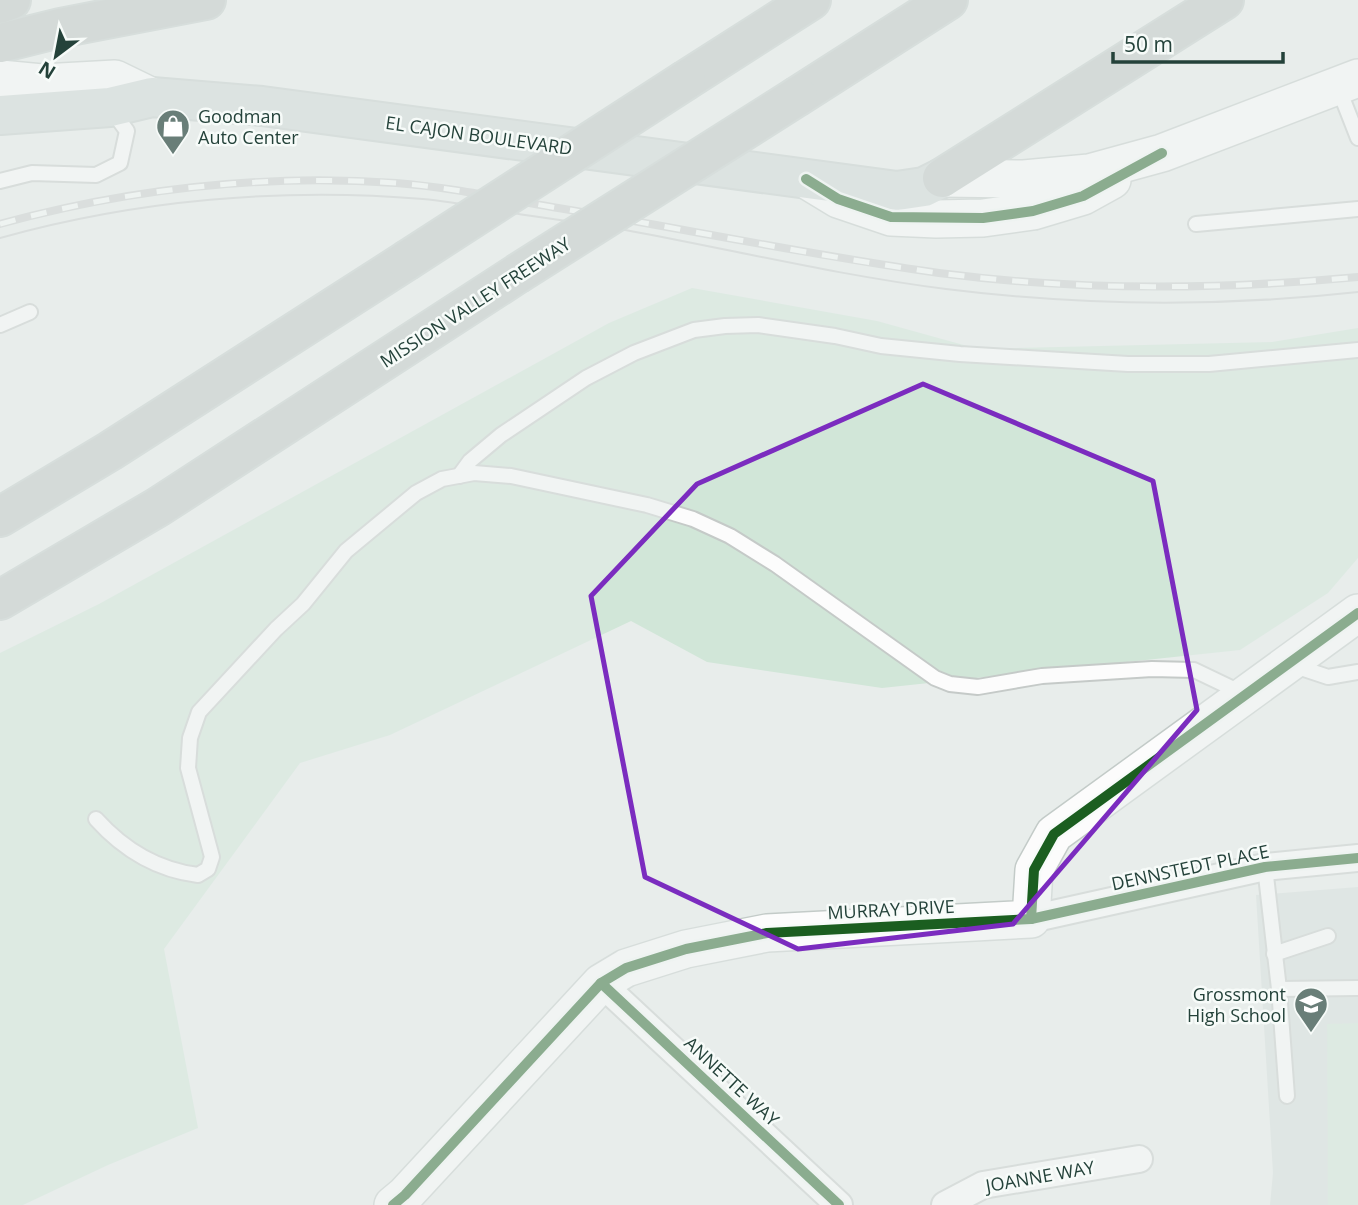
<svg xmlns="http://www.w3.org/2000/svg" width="1358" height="1205" viewBox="0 0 1358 1205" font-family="'Open Sans',sans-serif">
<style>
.built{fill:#d6dedb}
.green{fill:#d1e6d8}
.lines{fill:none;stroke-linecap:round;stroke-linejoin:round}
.lane-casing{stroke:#c5cac8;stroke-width:18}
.street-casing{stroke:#c5cac8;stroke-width:30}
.secondary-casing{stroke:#c3cbc8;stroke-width:40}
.primary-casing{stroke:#c3ccc9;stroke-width:42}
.highway-casing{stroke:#c3ccc9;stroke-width:42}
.lane{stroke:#fcfcfc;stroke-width:14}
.street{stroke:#fcfcfc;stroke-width:26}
.secondary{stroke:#fcfcfc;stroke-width:37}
.primary{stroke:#cfd7d5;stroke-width:38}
.highway{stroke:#bcc4c2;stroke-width:38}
.tram{stroke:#c9cdcc;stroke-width:2}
.rail-casing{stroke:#c9cdcc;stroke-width:8}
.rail{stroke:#f7fbf9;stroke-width:5;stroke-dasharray:16;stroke-linecap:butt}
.highway-bridge-casing{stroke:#c3ccc9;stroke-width:42;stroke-linecap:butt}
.highway-bridge{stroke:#bcc4c2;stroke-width:38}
.cycleway-casing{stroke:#f7fbf9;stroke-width:15}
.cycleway{stroke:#1b5e20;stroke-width:10}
.marked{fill:none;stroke:#7b2cbf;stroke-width:5;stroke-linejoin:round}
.labels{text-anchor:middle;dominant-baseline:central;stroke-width:5;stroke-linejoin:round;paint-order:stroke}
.poi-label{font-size:18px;fill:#24423a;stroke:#f7fbf9;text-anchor:start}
.street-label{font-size:18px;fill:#24423a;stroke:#f7fbf9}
</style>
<rect width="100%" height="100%" fill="#e8edeb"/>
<polygon class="built" points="1358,887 1358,1205 1270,1205 1273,1173 1256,895"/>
<g class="green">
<polygon points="692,288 877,321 978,349 1272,342 1358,328 1358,558 1328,593 1240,650 882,688 707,662 631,621 390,735 300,763 164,949 198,1128 108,1165 23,1205 0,1205 0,653 99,604 609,323"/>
<polygon points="1358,1023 1358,1205 1328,1205 1327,1024"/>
</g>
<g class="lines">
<g class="lane-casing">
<g id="lane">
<polyline points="1338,87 1358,138"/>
<polyline points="0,181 32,173 96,175 120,163 127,131 110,108"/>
<polyline points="1196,224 1358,209"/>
<polyline points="0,325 30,312"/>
<polyline points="459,476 470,461 501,435 586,378 634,353 694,330 725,326 758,325 835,336 881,346 960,354 1128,364 1209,364 1358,350"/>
<polyline points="1292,665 1328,677 1358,672"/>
<path d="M96,819C123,849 157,870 198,875L208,869L212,857L188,768L190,738L199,712L276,629L303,604L346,551L416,493L442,479L474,473L511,476L647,505L693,519L730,536L775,564L935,678L950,684L978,687L1042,676L1152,669L1194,670L1242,693"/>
<polyline points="1265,867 1279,989 1358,988"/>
<polyline points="1274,954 1328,936"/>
<polyline points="1279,989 1287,1096"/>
</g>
</g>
<g class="street-casing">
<g id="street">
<polyline points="1031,919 1265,867 1358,858"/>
<polyline points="601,983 839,1205"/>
<polyline points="945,1205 983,1185 1139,1159"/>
</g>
</g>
<g class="secondary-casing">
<g id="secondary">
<polyline points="0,79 42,83 115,79 152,97"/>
<polyline points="942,178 1024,179 1089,173 1162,153 1358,78"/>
<polyline points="810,182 838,199 891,217 936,219 983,218 1033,211 1083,196 1112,180"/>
<polyline points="393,1205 405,1195 601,983 626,968 686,949 767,933 1031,919 1034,870 1054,834 1358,613"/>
</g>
</g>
<g class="primary-casing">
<polyline id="primary" points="0,115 110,107 152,97 262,106 897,191 924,187 942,178"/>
</g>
<g class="highway-casing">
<g id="highway">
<polyline points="0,4 11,0"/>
<polyline points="0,43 60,28 206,0"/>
<polyline points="686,80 811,0"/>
<polyline points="798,96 948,0"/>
<polyline points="942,178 1224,0"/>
<polyline points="0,517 110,451 406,261"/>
<polyline points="0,600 158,507 517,274"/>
</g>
</g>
<use href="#lane" class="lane"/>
<use href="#street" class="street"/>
<use href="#secondary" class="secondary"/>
<use href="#primary" class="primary"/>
<use href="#highway" class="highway"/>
<path class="tram" d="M0,238C136,200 283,187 423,199C457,202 491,210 525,215C564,221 603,225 641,233C742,252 843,276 946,289C1082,306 1222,307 1358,292"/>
<g class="rail-casing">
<path id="rail" d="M0,224C128,189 263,174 396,183C448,187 500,198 552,207C681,228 809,255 939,273C1079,291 1218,290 1358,277"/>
</g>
<use href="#rail" class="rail"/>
<g class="highway-bridge-casing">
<g id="highway-bridge">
<polyline points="406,261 686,80"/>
<polyline points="517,274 798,96"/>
</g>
</g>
<use href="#highway-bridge" class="highway-bridge"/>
<g class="cycleway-casing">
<g id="cycleway">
<polyline points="806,179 838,199 891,217 983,218 1033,211 1083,196 1162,153"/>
<polyline points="1031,919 1265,867 1358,858"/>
<polyline points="601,983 839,1205"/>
<polyline points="393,1205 405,1195 601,983 626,968 686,949 767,933 1031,919 1034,870 1054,834 1358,613"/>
</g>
</g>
<use href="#cycleway" class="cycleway"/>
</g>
<path d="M0 0H1358V1205H0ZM923,384L1153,481L1197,710L1013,924L798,949L645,877L591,596L697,484Z" fill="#e8edeb" fill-opacity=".55" fill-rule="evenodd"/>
<path class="marked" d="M923,384L1153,481L1197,710L1013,924L798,949L645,877L591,596L697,484Z"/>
<defs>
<g id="shop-pin" transform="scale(1.75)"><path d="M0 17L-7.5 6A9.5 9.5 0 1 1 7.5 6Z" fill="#697e78" stroke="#f7fbf9"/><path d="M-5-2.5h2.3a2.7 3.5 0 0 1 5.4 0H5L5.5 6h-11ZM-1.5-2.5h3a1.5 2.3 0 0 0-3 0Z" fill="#fff"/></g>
<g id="school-pin" transform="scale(1.75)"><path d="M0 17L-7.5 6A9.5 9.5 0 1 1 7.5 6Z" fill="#697e78" stroke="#f7fbf9"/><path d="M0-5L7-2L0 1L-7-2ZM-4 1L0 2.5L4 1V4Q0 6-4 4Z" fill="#fff"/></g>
</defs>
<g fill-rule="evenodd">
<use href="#shop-pin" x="173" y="126"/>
<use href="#school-pin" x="1311" y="1004"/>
</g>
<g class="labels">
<g class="poi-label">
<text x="198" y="116">Goodman<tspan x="198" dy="21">Auto Center</tspan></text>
<text x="1286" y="994" text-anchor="end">Grossmont<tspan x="1286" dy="21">High School</tspan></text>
</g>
<g class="street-label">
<text transform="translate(479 135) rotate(8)">EL CAJON BOULEVARD</text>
<text transform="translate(475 302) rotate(-33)">MISSION VALLEY FREEWAY</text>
<text transform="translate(1190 867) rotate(-12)">DENNSTEDT PLACE</text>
<text transform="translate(891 909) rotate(-3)">MURRAY DRIVE</text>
<text transform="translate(732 1081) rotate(43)">ANNETTE WAY</text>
<text transform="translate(1040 1176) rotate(-10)">JOANNE WAY</text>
</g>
</g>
<g transform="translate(56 56) rotate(212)" stroke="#f7fbf9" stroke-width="5" paint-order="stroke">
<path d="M0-5L12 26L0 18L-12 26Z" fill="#24423a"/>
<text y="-10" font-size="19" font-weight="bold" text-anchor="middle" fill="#24423a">N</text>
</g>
<path d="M1113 52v10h170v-10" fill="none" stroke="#24423a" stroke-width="3.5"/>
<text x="1124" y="52" font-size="21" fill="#24423a" stroke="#f7fbf9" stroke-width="5" paint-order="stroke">50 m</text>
</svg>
